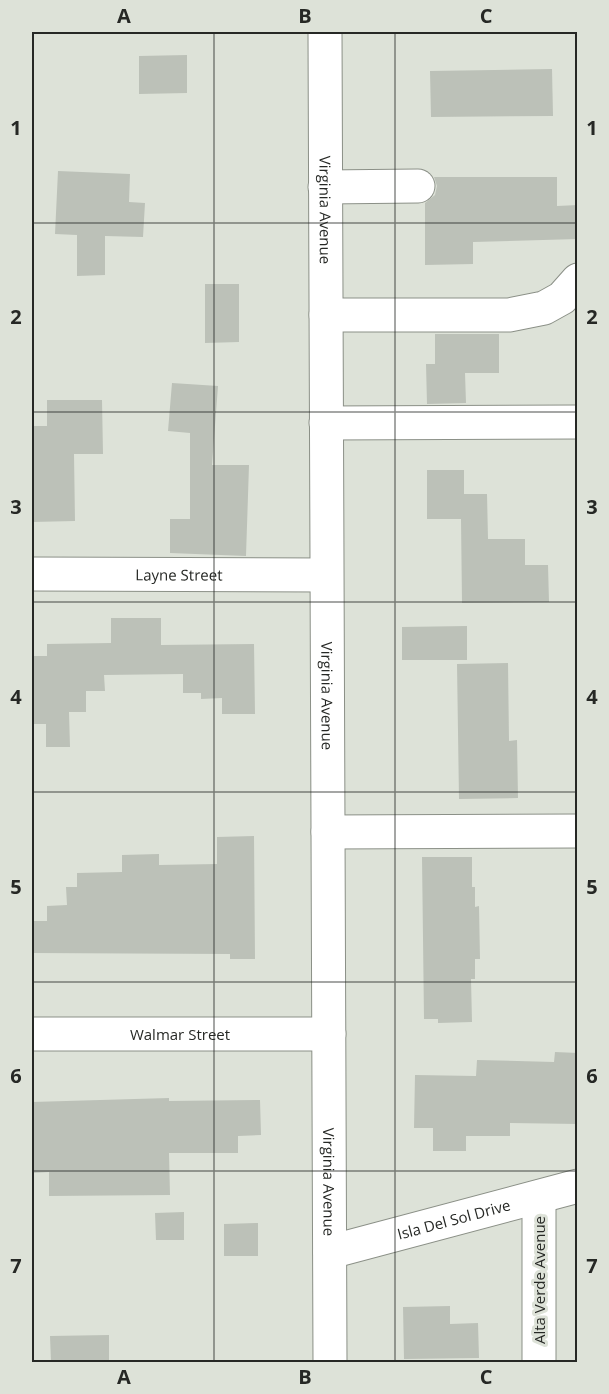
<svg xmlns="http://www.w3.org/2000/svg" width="609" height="1394" viewBox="0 0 609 1394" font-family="'Open Sans',sans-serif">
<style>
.building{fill:#bcc1b8}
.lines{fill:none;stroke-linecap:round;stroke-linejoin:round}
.minor-casing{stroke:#8b9087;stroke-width:35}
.minor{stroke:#fff;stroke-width:33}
.grid{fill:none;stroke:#262825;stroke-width:1.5;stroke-opacity:0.55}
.labels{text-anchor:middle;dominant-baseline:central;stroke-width:6;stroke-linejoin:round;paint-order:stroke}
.street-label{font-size:15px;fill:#262825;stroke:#dde2d8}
.neatline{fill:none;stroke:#262825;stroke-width:2}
.grid-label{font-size:20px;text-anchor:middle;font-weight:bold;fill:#262825}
</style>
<rect width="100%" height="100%" fill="#dde2d8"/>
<g class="building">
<polygon points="187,55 187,93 139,94 139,56"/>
<polygon points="552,69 553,116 431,117 430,71"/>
<polygon points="58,171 130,174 129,202 145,203 143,237 105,236 105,275 77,276 77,235 55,234"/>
<polygon points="434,177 557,177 557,206 578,205 578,239 473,242 473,264 425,265 425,203 435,195 437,186"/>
<polygon points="205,284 239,284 239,342 205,343"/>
<polygon points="435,334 499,334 499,373 465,373 466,403 427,404 426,364 435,364"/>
<polygon points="172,383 218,386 212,465 249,465 246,556 170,553 170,519 190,519 190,433 168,431"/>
<polygon points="47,400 102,400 103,454 74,454 75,521 32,522 32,426 47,426"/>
<polygon points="427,470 464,470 464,494 487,494 488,539 525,539 525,565 548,565 549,602 462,603 461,519 427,519"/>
<polygon points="111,618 161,618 161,645 254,644 255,714 222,714 222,698 201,699 201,693 183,693 183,674 104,675 105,691 86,691 86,712 69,712 70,747 46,747 46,724 32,724 32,656 47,656 47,644 111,643"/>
<polygon points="467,626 467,660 402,660 402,627"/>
<polygon points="508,663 509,741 517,740 518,798 459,799 457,664"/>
<polygon points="254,836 255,959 230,959 230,954 32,953 32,921 47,921 47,906 67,905 66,887 77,887 77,873 122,872 122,855 159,854 159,865 217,864 217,837"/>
<polygon points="422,857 472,857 472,887 475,887 475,907 479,906 480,959 475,959 475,979 471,979 472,1022 438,1023 438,1019 424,1019"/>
<polygon points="555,1052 578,1053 578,1124 510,1123 510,1136 466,1136 466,1151 433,1151 433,1128 414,1128 415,1075 476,1076 477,1060 554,1062"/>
<polygon points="169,1098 169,1101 260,1100 261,1135 238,1136 238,1153 169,1153 170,1195 49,1196 49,1172 32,1173 32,1102"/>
<polygon points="184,1212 184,1240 156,1240 155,1213"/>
<polygon points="258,1223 258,1256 224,1256 224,1224"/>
<polygon points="450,1306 450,1324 478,1323 479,1358 404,1359 403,1307"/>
<polygon points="109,1335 109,1362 51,1362 50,1336"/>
</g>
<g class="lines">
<g class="minor-casing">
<g id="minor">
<path id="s1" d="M325,32L330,1362"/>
<polyline points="325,187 418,186"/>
<polyline points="326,315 509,315 544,308 562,298 578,280"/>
<polyline points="326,423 578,422"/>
<path id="s2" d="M32,574L326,575"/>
<polyline points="328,832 578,831"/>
<path id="s3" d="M32,1034H329"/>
<polyline points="539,1197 539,1362"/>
<path id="s4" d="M330,1252L578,1186"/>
</g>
</g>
<use href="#minor" class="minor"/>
</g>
<path class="grid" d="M214,32V1362M395,32V1362M32,223H578M32,412H578M32,602H578M32,792H578M32,982H578M32,1171H578"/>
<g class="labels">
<g class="street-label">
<text stroke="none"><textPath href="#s1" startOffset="178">Virginia Avenue</textPath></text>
<text stroke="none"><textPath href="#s2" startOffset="147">Layne Street</textPath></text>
<text stroke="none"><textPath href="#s1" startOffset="664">Virginia Avenue</textPath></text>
<text stroke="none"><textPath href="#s3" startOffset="148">Walmar Street</textPath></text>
<text stroke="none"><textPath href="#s1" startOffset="1150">Virginia Avenue</textPath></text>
<text stroke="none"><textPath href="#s4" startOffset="128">Isla Del Sol Drive</textPath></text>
<text transform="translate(539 1280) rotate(-90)">Alta Verde Avenue</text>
</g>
</g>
<rect width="609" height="1394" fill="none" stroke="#dde2d8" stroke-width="66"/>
<rect x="33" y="33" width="543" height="1328" class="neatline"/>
<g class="grid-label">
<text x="124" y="23">A</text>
<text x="305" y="23">B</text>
<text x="486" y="23">C</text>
<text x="16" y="135">1</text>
<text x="592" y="135">1</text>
<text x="16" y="324">2</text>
<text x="592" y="324">2</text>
<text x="16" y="514">3</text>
<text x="592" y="514">3</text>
<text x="16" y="704">4</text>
<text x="592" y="704">4</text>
<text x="16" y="894">5</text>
<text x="592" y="894">5</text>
<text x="16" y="1083">6</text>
<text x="592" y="1083">6</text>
<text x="16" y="1273">7</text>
<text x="592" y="1273">7</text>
<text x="124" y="1384">A</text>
<text x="305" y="1384">B</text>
<text x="486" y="1384">C</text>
</g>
</svg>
